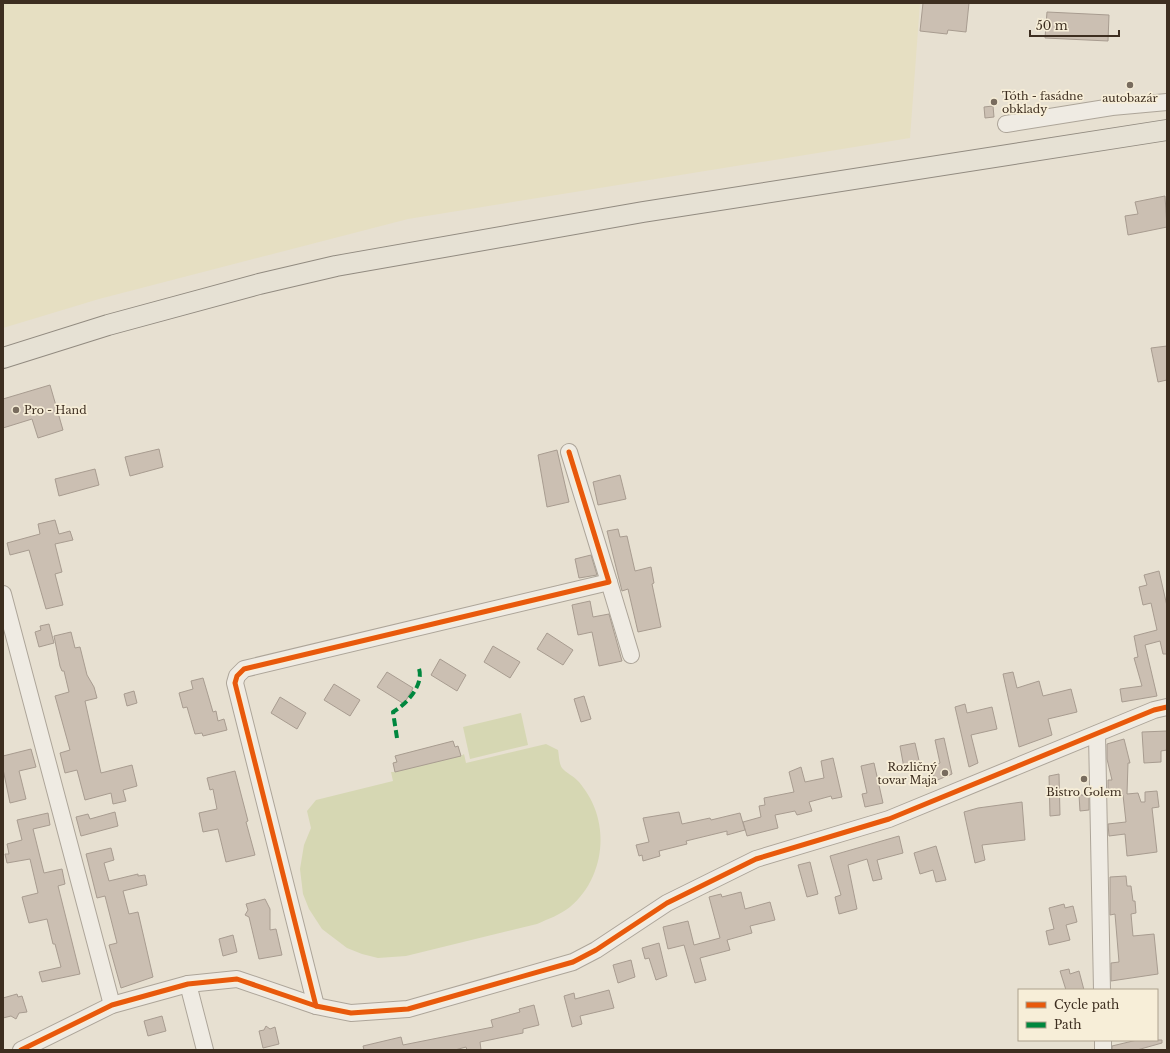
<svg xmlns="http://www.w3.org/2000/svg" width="1170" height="1053" viewBox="0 0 1170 1053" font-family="'Libre Baskerville',serif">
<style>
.farmland{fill:#e6dfc2}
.green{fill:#d6d7b3}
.building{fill:#cbbfb2;stroke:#a89c90}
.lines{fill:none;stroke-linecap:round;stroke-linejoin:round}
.minor-casing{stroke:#ada599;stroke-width:18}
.major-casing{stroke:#928b80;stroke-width:22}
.minor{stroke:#efebe3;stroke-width:16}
.major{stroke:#e6e1d4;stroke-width:20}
.quiet{stroke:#00873e;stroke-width:4;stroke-dasharray:8 4;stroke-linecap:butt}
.cycleway-casing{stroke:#f7eed8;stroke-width:8}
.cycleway{stroke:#e8590c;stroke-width:5}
.poi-dot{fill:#786c5e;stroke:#f7eed8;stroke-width:1.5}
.labels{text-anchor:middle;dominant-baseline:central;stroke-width:3.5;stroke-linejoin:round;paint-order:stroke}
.poi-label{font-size:11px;fill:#3d2e20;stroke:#f7eed8;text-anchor:start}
</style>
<rect width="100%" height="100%" fill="#e7e0d1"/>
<polygon class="farmland" points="3,3 920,3 910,138 408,219 99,299 3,328"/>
<g class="green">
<polygon points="521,713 528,745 470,759 463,727"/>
<path d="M453,741L455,747L458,746L461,756L464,754L466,763L546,744L558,750C559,755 559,764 562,768C566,773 574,776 579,782C583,787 589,795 592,802C609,837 600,882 570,907C560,915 548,919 537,924L406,956L378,958L362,954L347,948L322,929L309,909L303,894L300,869L304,845L311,828L307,811L316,800L393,781L391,772H395L393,763L397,761L395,756Z"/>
</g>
<g class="building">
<polygon points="923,3 969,3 966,32 948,30 947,34 920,31"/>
<polygon points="1047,12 1109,15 1108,41 1045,38"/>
<polygon points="993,106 994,117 985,118 984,107"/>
<polygon points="1165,196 1167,227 1128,235 1125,216 1138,214 1135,202"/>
<polygon points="1167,346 1167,380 1158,382 1151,348"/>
<polygon points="50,385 63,430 38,438 32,419 3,428 3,399"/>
<polygon points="159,449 163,467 130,476 125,457"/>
<polygon points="557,450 569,502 547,507 538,455"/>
<polygon points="95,469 99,485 59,496 55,479"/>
<polygon points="620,475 626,499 598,505 593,482"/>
<polygon points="55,520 59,534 70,531 73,540 55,544 62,572 55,574 63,605 46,609 29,550 10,555 7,543 40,534 38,524"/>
<polygon points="618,529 620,537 627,536 635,571 651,567 654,583 652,584 661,627 638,632 628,589 622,591 607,531"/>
<polygon points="591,555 597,575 579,578 575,559"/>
<polygon points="1159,571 1167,606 1167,654 1163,654 1160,641 1145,645 1157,696 1122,702 1120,689 1142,686 1134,658 1138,657 1134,636 1157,630 1151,603 1143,605 1139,587 1147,585 1144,575"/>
<polygon points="590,601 593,617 609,614 622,661 599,666 592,632 578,635 572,605"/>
<polygon points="49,624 54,643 39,647 35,632 41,630 40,626"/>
<polygon points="71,632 75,648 80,647 87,675 94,687 97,698 85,701 101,773 132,765 137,786 123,790 126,801 113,804 111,793 85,800 77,770 65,773 60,753 70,750 55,696 69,692 64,671 62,671 60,666 54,636"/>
<polygon points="547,633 573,650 563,665 537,649"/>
<polygon points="493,646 520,662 510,678 484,662"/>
<polygon points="440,659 466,675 457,691 431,675"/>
<polygon points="387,672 413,688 404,704 377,687"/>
<polygon points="1013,672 1017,688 1039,681 1043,696 1071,689 1077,712 1048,719 1052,735 1019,747 1003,674"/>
<polygon points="203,678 213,712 216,711 218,721 224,719 227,730 203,736 202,733 195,734 187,707 183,708 179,693 193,689 191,681"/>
<polygon points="334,684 360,700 350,716 324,700"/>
<polygon points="134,691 137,703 127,706 124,694"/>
<polygon points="584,696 591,719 581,722 574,699"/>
<polygon points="280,697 306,713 297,729 271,713"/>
<polygon points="965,704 967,713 992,707 997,729 971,735 978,763 969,767 955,707"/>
<polygon points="1167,731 1167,750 1161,751 1161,762 1144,763 1142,732"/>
<polygon points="944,738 952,774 935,781 932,768 940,763 935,740"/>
<polygon points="1124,739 1130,763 1128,763 1127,794 1138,793 1141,802 1145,802 1145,792 1157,791 1159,807 1152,808 1157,852 1127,856 1125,834 1109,836 1108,824 1126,822 1123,795 1108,795 1108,780 1112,780 1107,759 1107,744"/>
<polygon points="453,741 455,747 458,746 461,756 395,772 393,763 397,762 395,756"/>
<polygon points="915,743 920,765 904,768 900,746"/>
<polygon points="31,749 36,767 19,771 26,799 10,803 3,769 3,756"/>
<polygon points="833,758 842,797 832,799 831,796 809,802 812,811 797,815 795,811 775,815 778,828 747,836 743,822 761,817 759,806 765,805 764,798 794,792 789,772 801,767 805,782 824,778 821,761"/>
<polygon points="874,763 883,803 865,807 862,794 867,793 861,766"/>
<polygon points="235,771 248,821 246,822 255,855 226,862 218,829 203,832 199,813 217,809 213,789 210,790 207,778"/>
<polygon points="1059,774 1060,815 1050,816 1049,776"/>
<polygon points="1079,795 1089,795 1089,810 1080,811"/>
<polygon points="1022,802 1025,840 982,845 985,860 975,863 964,812 978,808"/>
<polygon points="115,812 118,826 81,836 76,817 88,814 90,819"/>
<polygon points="679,812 682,824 710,818 711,820 740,813 745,830 727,835 727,831 686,841 687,844 659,851 660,856 643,861 642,855 639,856 636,845 649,842 643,818"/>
<polygon points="48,813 50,825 33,829 44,873 62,869 65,884 58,886 80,974 42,982 39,972 61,967 55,944 53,944 47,919 29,923 22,897 38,893 30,859 7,863 5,854 9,854 7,844 22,840 17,820"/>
<polygon points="899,836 903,853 877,860 882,879 873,881 867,859 848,865 857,909 839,914 835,897 841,895 830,856"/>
<polygon points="936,846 946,880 936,882 933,870 920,874 914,853"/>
<polygon points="111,848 114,860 104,863 109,881 138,874 138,876 145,875 147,885 123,891 129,914 138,912 153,977 121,988 109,945 117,943 105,896 97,898 86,854"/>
<polygon points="810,862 818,894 807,897 798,865"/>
<polygon points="1126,876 1127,886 1131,886 1133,901 1135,901 1136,913 1131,914 1133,936 1154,934 1158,974 1111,981 1111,963 1119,962 1115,914 1110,915 1110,877"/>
<polygon points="741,892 745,909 770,902 775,920 750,926 752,933 727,940 730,950 700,958 706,980 695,983 684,945 668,949 663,927 688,921 694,945 720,938 709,897 721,894 722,897"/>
<polygon points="265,899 270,909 270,930 276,929 282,955 259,959 249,917 245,915 248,910 246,904"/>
<polygon points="1064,904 1065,908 1073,906 1077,922 1066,925 1070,940 1049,945 1046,931 1054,929 1049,908"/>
<polygon points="233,935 237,952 223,956 219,939"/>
<polygon points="659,943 667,976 656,980 649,958 645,959 642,948"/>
<polygon points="631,960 635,977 618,983 613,965"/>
<polygon points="1069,969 1070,974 1079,971 1084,990 1066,990 1060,971"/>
<polygon points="609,990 614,1008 580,1016 582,1024 572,1027 564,996 574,993 575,999"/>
<polygon points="17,994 18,997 22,996 27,1012 19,1013 16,1019 11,1016 3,1018 3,998"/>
<polygon points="534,1005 539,1025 523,1029 523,1033 480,1042 481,1050 467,1050 466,1047 455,1050 364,1050 363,1046 401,1037 403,1045 493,1027 491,1020 520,1012 519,1009"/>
<polygon points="162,1016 166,1031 148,1036 144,1021"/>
<polygon points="266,1026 270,1029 275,1027 279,1044 263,1048 259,1031 264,1030"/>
<polygon points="1137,1040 1162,1040 1162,1043 1137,1050 1112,1050 1112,1046"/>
</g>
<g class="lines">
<g class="minor-casing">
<g id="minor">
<polyline points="1006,124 1112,107 1167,102"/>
<polyline points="609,582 631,655"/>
<polyline points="3,594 112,1005"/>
<polyline points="1097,734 1102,990"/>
<polyline points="188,984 205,1050"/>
<polyline points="316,1006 235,683 237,676 244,669 609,582 569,452"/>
<polyline points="1103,1040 1103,1050"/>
<polyline points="21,1050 112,1005 188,984 237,979 316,1006 351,1013 408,1009 573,962 596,950 667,903 756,859 889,819 1154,710 1167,707"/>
</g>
</g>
<g class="major-casing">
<polyline id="major" points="3,358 108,325 259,284 336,266 643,212 1167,130"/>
</g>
<use href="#minor" class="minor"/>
<use href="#major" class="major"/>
<path class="quiet" d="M397,738L393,712C407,704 426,683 418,666"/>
<g class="cycleway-casing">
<g id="cycleway">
<polyline points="316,1006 235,683 237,676 244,669 609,582 569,452"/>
<polyline points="21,1050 112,1005 188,984 237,979 316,1006 351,1013 408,1009 573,962 596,950 667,903 756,859 889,819 1154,710 1167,707"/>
</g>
</g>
<use href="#cycleway" class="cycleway"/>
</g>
<g class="poi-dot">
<circle cx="1130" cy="85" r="4"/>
<circle cx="994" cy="102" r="4"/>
<circle cx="16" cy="410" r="4"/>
<circle cx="945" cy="773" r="4"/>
<circle cx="1084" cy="779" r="4"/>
</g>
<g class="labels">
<g class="poi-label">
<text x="1002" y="96">Tóth - fasádne<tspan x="1002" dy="13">obklady</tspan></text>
<text x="1130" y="98" text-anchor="middle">autobazár</text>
<text x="24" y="410">Pro - Hand</text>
<text x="937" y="767" text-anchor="end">Rozličný<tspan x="937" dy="13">tovar Maja</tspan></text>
<text x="1084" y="792" text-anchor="middle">Bistro Golem</text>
</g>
</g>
<rect width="1170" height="1053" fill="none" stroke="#3d2e20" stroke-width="8"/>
<rect x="1018" y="989" width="140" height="52" fill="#f7eed8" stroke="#ada18e"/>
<rect x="1026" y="1002" width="20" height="6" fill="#e8590c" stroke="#ada18e"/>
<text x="1054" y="1009" font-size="12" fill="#3d2e20">Cycle path</text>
<rect x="1026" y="1022" width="20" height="6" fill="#00873e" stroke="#ada18e"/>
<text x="1054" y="1029" font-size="12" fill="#3d2e20">Path</text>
<path d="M1030 30v6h89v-6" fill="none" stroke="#3d2e20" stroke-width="2"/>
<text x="1036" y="30" font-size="12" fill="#3d2e20" stroke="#f7eed8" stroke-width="3" paint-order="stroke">50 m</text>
</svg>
